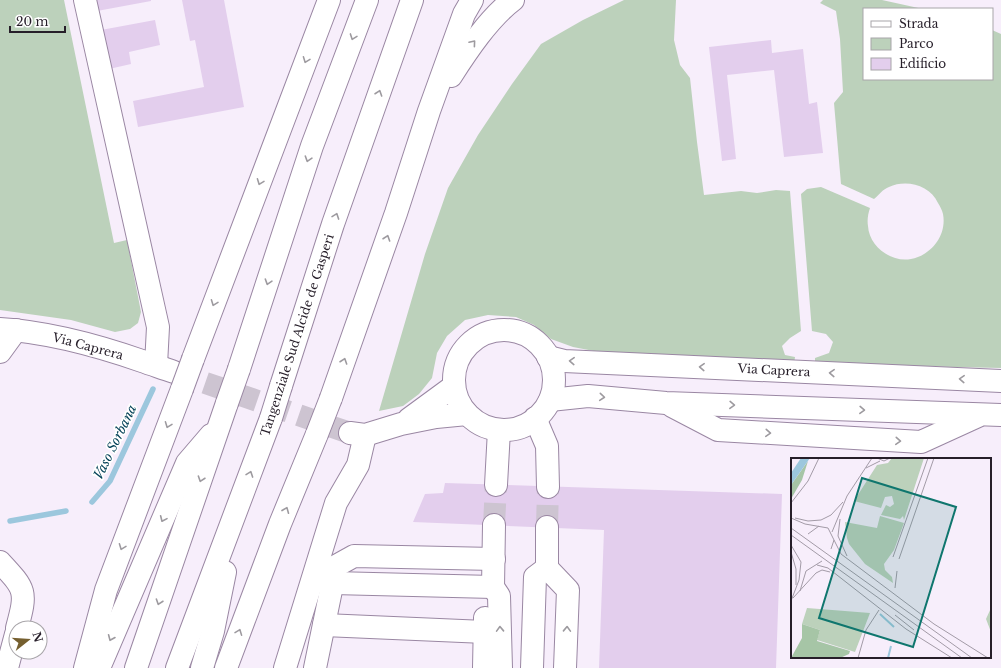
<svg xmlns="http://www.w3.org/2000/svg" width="1001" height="668" viewBox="0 0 1001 668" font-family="'Libre Baskerville',serif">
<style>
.green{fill:#bcd1bb}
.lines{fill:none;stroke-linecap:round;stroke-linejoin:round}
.stream{stroke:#9cc7dd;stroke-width:5.5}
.building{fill:#e3ceed}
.minor-tunnel{stroke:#cdc4d1;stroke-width:22;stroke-dasharray:22 11;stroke-linecap:butt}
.minor-casing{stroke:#9a87a3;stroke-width:24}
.highway-casing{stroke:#9a87a3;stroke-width:24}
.minor{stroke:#fff;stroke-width:22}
.highway{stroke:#fff;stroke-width:22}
.highway-bridge-casing{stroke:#9a87a3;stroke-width:24;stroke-linecap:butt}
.highway-bridge{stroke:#fff;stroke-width:22}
.oneway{stroke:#9d9a9f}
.labels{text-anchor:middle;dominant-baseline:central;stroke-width:3.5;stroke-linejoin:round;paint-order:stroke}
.street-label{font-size:12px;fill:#261e29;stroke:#fff}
.water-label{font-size:13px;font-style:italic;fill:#054258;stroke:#fff}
.inset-river{fill:none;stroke:#9cc7dd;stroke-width:2}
.inset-road{fill:none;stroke:#a39ba7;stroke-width:1}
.view{fill:#0f766e;fill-opacity:0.15;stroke:#0f766e;stroke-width:2}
.inset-edge{fill:none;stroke:#261e29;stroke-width:2}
</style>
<rect width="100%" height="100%" fill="#f7eefb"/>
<g class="green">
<polygon points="0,0 64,0 114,243 127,240 141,312 138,323 130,329 115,332 71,320 0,310"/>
<polygon points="624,0 676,0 674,40 680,65 690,78 697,142 704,195 741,191 757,193 776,190 790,191 801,331 790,338 782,346 785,355 795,357 794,364 599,352 573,347 551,339 534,325 516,317 488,315 465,320 447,336 437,353 432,378 419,394 403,406 379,411 425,254 448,188 478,135 512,84 541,44 583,20"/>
<path d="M823,0H882L923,9H864V79H992V30L1001,34V368L815,364V358L829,353L833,342L826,334L812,331L801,194L807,189L821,187L870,208C868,214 867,220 868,226C869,246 891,263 911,259C932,255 947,235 943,214C942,210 940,206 938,203C930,185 906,179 889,187C883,189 879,195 874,199L841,184L834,103L843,92L840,39L836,11L820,3Z"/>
</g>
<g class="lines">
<g class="stream">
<polyline points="92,502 110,481 153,389"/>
<polyline points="10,521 66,511"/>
</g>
</g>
<g class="building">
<polygon points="94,0 151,0 151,1 97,11"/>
<polygon points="182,0 224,0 244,107 138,127 133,101 204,87 195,40 190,41"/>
<polygon points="155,20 160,45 129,52 131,64 109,69 101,30"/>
<polygon points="771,40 772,53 803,49 809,104 817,102 823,153 784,157 774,70 727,75 736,159 722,161 709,47"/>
<polygon points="445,483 782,494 776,668 599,668 604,530 413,522 425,494 443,493"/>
</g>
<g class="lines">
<g class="minor-tunnel">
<polyline points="174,372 350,433"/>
<polyline points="494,525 496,485"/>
<polyline points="547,527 548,487"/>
</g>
<g class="minor-casing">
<g id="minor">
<polyline points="85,0 158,327 156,365"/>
<path d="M0,329C49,332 96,345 142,361C153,365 163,368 174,372"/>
<circle cx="504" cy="380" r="50"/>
<polyline points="0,352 16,330"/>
<polyline points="548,357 564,361 1001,381"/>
<polyline points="550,400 588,396 666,403 1001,415"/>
<polyline points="672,406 718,430 921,442 978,416"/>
<polyline points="535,418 547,446 548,487"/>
<polyline points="409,419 454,386"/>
<polyline points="350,433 365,435 401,424 436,417 467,414"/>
<polyline points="496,485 499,430"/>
<polyline points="494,525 493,587 499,596 501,668"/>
<polyline points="547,527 547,568 568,590 565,668"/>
<path d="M0,562C26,590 27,591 17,628"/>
<polyline points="333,583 493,587"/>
<polyline points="324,625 485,632"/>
<polyline points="7,668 16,634"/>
<polyline points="285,668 336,503 358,465 365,435"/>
<polyline points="315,668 336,566 354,556 494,559"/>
<polyline points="484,668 485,618"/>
<polyline points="532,668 535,577 547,568"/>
</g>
</g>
<g class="highway-casing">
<g id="highway">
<path d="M451,76C467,51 489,18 513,0"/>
<polyline points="193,359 329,0"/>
<polyline points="239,369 312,146 367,0"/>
<polyline points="281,386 333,224 412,0"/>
<polyline points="331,398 396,213 429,111 464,14 472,0"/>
<polyline points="85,668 106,590 182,389"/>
<polyline points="99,668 187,463 211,435"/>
<polyline points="136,668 227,403"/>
<polyline points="177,668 271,418"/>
<polyline points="202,668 213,631 225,572"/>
<polyline points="226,668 280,524 317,434"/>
</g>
</g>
<use href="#minor" class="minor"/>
<use href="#highway" class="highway"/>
<g class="highway-bridge-casing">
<g id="highway-bridge">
<polyline points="182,389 193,359"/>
<polyline points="227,403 239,369"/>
<polyline points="271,418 281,386"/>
<polyline points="317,434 331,398"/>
</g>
</g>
<use href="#highway-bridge" class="highway-bridge"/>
</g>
<defs><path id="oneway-chevron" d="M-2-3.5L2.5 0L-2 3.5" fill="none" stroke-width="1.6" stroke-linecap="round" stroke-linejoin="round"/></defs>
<g class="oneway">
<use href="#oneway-chevron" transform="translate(353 37) rotate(110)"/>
<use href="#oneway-chevron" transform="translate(473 43) rotate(-50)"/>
<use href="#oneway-chevron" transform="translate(306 60) rotate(111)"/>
<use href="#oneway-chevron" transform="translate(379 93) rotate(-71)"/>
<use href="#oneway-chevron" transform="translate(308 159) rotate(108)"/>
<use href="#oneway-chevron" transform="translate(260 182) rotate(111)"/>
<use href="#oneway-chevron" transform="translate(336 216) rotate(-70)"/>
<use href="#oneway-chevron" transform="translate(387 238) rotate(-71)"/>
<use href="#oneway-chevron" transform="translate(268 282) rotate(108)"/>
<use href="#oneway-chevron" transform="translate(214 303) rotate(111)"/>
<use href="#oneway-chevron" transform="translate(344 361) rotate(-71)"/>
<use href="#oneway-chevron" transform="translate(572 361) rotate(-177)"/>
<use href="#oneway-chevron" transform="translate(702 367) rotate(-177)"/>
<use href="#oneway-chevron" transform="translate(832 373) rotate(-177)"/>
<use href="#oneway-chevron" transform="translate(962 379) rotate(-177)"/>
<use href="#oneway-chevron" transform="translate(602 397) rotate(5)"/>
<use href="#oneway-chevron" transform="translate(732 405) rotate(2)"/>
<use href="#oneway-chevron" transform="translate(862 410) rotate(2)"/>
<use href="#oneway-chevron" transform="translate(168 425) rotate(111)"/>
<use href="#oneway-chevron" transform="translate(768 433) rotate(4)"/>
<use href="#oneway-chevron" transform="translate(898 441) rotate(4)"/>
<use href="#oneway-chevron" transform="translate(250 474) rotate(-70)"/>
<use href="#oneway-chevron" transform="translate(201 479) rotate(109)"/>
<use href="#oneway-chevron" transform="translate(286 510) rotate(-68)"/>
<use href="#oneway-chevron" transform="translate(163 519) rotate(114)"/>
<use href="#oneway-chevron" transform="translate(122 547) rotate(111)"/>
<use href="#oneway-chevron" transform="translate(159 602) rotate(109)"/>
<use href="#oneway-chevron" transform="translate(500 629) rotate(-92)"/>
<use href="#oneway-chevron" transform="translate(567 629) rotate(-88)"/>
<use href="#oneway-chevron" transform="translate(239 632) rotate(-69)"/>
<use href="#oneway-chevron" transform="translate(111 638) rotate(113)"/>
</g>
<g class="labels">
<g class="street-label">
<text transform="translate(297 335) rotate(-72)">Tangenziale Sud Alcide de Gasperi</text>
<text transform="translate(88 346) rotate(15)">Via Caprera</text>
<text transform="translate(774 370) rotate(3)">Via Caprera</text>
</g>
<g class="water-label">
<text transform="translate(115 442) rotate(-64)">Vaso Sorbana</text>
</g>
</g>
<g transform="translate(791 458)">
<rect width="200" height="200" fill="#f7eefb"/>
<path d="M101,0H133L113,62L112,58L109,61L90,57L95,47L99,49L103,46L101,38L94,39L90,50L63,43L86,7L97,5ZM89,58L113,65L103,92L93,106L94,112L101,119L102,125L74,106L58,86L56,80L54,64L86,70ZM16,150L79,155L64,194L26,182L29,172L11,166ZM200,150V174L195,161Z" fill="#bcd1bb"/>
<path d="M17,3L11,22L0,41V27ZM11,166L29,172L26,183L59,193L58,196L49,200H0L11,180Z" fill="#a6c5a6"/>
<path d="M10,0H19L0,27V15Z" fill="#9cc7dd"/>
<path class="inset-river" d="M89,156L103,169M97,200L100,188"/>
<path class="inset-road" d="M86,0L93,3L99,0M75,10L89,3M0,45L17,23L28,0M0,60L14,66L37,70L43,82L40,91M4,60L17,63L30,62L40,57L52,44M49,61L47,78L56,98M0,70L181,200M41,74L56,38L81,0M17,76L28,68M0,77L171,200M43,82L50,96L143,166L197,200M0,87L10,104L8,122L0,143M0,94L5,111V127M102,99L137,0M108,101L143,0M26,107L37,110L115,171L161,200M104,130L106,113M9,133L15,113L31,103M2,140L25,115L31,112L39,114M104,157L123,172M67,200L75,172L88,152"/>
<path class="view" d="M71,20L165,49L122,189L28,160Z"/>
<rect width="200" height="200" class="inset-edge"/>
</g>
<rect x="863" y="8" width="130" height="72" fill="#ffffff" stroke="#a8a5a9"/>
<rect x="871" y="21" width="20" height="6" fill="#ffffff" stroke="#a8a5a9"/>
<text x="899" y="28" font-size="12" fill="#261e29">Strada</text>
<rect x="871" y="38" width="20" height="12" fill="#bcd1bb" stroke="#a8a5a9"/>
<text x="899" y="48" font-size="12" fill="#261e29">Parco</text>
<rect x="871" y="58" width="20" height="12" fill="#e3ceed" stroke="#a8a5a9"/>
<text x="899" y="68" font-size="12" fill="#261e29">Edificio</text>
<g transform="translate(28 640) rotate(73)"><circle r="19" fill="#ffffff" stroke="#a8a5a9"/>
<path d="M0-3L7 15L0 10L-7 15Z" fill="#755f2f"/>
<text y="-6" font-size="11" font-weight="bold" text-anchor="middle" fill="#261e29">N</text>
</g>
<path d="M10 26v6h55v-6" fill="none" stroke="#261e29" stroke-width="2"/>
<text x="16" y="26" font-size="12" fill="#261e29" stroke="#ffffff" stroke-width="3" paint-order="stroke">20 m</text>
</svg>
